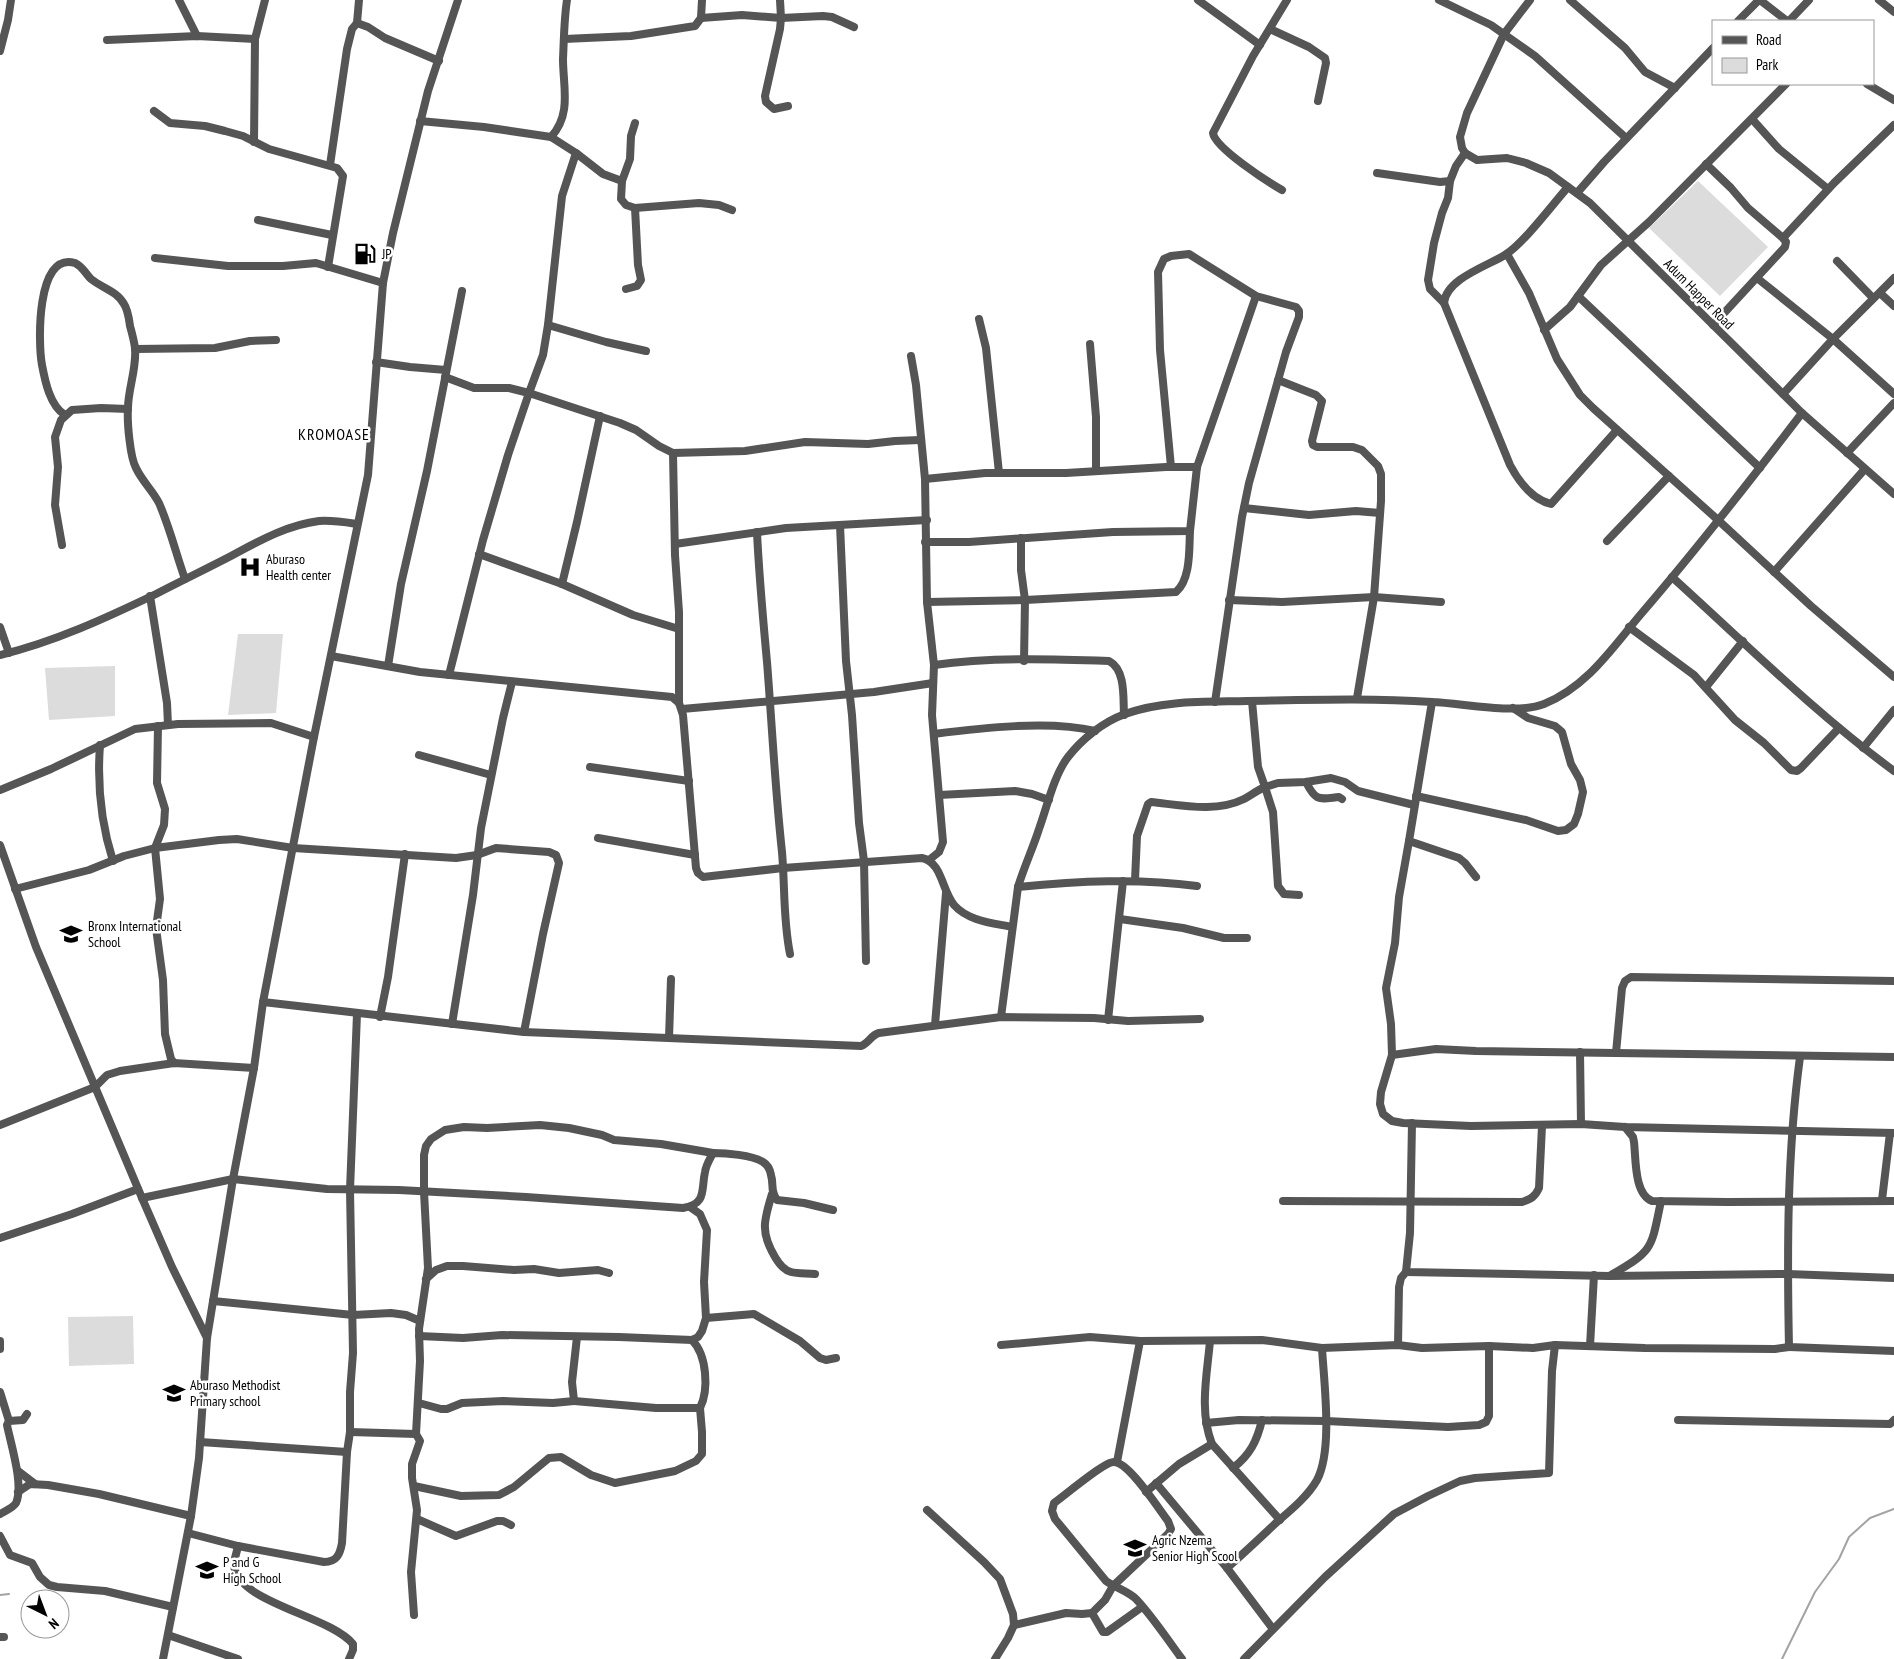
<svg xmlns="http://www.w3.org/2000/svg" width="1894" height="1659" viewBox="0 0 1894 1659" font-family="'PT Sans Narrow',sans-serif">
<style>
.green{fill:#dcdcdc}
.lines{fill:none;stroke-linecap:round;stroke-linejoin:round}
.stream{stroke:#a3a3a3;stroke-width:2}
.minor{stroke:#555;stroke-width:8}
.labels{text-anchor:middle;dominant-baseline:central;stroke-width:5;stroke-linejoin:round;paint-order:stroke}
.poi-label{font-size:14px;fill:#000;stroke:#fff;text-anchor:start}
.street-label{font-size:14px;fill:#000;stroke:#fff}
.quarter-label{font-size:16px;letter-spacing:1px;fill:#000;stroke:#fff}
</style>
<rect width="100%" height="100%" fill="#fff"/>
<g class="green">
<polygon points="1698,181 1768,247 1720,296 1649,228"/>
<polygon points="238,634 283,634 276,713 228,715"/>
<polygon points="115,666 115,716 49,720 45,668"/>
<polygon points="133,1316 134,1364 69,1366 68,1317"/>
</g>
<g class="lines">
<g class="stream">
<polyline points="0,1595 9,1594"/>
<polyline points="1782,1659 1815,1592 1839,1559 1849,1537 1870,1518 1894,1509"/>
</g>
<g class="minor">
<polyline points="179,0 197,36"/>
<polyline points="780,0 781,18 780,29 765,96 766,102 774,109 788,106"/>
<polyline points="1198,0 1260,45"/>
<polyline points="1439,0 1491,25 1535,56 1626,138"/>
<polyline points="1570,0 1625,48 1645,72 1675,88"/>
<polyline points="1760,0 1787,21"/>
<polyline points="1879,0 1894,12"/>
<polyline points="701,18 742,15 781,18 823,16 832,17 854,27"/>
<polyline points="1738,21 1759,0"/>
<polyline points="1789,21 1809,0"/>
<polyline points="357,23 368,27 385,38 439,61"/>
<polyline points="1270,29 1309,47 1325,58 1326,63 1318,101"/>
<polyline points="564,39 631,36 695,26 701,18 702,0"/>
<polyline points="107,40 197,36 255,39"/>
<polyline points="0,51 8,20 11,0"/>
<polyline points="1867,84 1894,100"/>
<polyline points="154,111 170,123 205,126 225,131 243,136 269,149 337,168 343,176 328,267"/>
<polyline points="1752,119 1779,149 1828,189"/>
<polyline points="420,121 484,127 551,137 576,153 603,174 622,181 621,199 626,205 635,208 638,265 641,280 637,286 626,289"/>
<path d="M551,137C572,114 563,87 563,59C564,39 564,19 567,0"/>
<polyline points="254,142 255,39 265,0"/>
<polyline points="1465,153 1477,160 1507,158 1526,163 1549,173 1590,203 1802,413 1894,494"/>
<polyline points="1465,153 1462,148 1460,137 1467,113 1504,34 1530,0"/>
<polyline points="1706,164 1731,188 1748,208 1783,238 1786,242 1785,247 1713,325"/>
<polyline points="330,165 347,49 352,29 357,23 359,0"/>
<polyline points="1377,173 1440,182 1450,181 1456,166 1465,153"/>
<polyline points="622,181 630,159 631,136 635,123"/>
<path d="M1568,187C1552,205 1524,243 1505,255C1487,266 1446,279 1444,303L1510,465C1519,482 1532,499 1551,504L1617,430"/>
<path d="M1282,190C1268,182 1215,148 1213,133L1253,56L1287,0"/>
<polyline points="1577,193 1604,162 1713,48"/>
<polyline points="635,208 699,203 719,205 732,210"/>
<polyline points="258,220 332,235"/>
<polyline points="1783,238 1834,183 1894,125"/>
<polyline points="1507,254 1529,293 1557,359 1580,395 1593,408 1718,520 1811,606 1894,677"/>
<polyline points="155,258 228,266 283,266 316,263 383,283"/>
<polyline points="1837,261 1873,298"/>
<polyline points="1757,278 1833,339 1894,394"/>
<polyline points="1880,293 1894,306"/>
<polyline points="1578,296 1760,468"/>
<polyline points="1444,303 1430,289 1428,280 1434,243 1442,213 1448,198 1450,181"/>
<polyline points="979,319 986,348 999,473"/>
<polyline points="548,325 606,342 646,351"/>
<polyline points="1544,330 1570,307 1601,265 1649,222 1786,84"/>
<polyline points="1090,344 1096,417 1096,471"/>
<polyline points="135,349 215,348 250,341 276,340"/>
<polyline points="911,356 916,385 925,479 927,602 934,665 932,715 943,842 939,852 929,860"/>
<polyline points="376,362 410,367 446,370"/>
<polyline points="445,377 474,388 509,388 529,393 543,355 548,325 562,196 576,153"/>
<polyline points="1278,380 1316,395 1322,401 1312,441 1313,445 1317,447 1353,447 1362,450 1378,466 1381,474 1381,501 1374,597 1357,698"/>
<polyline points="1783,394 1833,339 1894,278"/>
<path d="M65,415C50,406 45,381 42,365C38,344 36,251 75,263C82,266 86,274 91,279C102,288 117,291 124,304C128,310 129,319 130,326C132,333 134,341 135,348C137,368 128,389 128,408C127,422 130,457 136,468C142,481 153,491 159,503C170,528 176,554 185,579"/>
<polyline points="673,453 675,555 679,612 679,703"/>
<polyline points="1847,453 1894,403"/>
<polyline points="1171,467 1160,350 1158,272 1164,259 1171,256 1189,254 1256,296 1296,307 1299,311 1299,317 1286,352 1249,483 1242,517 1215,702"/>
<polyline points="925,479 985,473 1066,473 1166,467 1197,467"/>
<polyline points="1244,508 1309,515 1356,511 1380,513"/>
<polyline points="840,525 846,661 852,715 859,823 864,861 866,961"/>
<path d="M757,532C759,576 763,618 767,662C772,725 775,788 782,852C785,886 783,920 790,954"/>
<polyline points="1021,538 1021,570 1025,600 1024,661"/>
<polyline points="1607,541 1669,476"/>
<polyline points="925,542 969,542 1113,532 1190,531 1197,467 1256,296"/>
<polyline points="675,544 786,528 927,520"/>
<polyline points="62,545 55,505 58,467 55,437 61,420 72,410 101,408 128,409"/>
<polyline points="479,554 562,584 633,615 679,629"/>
<polyline points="1774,572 1864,470"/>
<path d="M1672,577C1745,643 1815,713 1894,771"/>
<polyline points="562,584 577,522 600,416"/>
<polyline points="150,596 167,703 168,725"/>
<polyline points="1229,600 1282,602 1374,597 1441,602"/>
<path d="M927,602L1025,600L1176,592C1191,579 1189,549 1190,531"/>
<polyline points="0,627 9,653"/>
<polyline points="1629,627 1694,675 1735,720 1764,743 1791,770 1797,771 1801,768 1839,728"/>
<path d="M0,655C54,642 106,618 156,594C181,581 206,569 231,556C259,541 287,525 319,521C332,520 344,522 357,524"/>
<path d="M331,656L420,672L672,697L679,703L683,715L696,868L698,873L703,877L783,868L922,858C942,862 942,891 954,905C968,921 993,923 1012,927"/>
<path d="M934,665C989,657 1053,659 1109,661C1126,670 1123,698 1124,715"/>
<polyline points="388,666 401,584 427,471 462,291"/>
<polyline points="449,675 483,540 508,455 529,393 620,423 636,430 659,446 673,453 745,451 805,442 868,444 895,441 920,440"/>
<polyline points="1706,687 1743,641"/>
<polyline points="1432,702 1409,841 1459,858 1465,863 1476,877"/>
<polyline points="682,709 874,692 933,683"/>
<polyline points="158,726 157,783 165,809 164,825 155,848 160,899 156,928 163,980 165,1034 171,1059 174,1063"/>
<path d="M934,734C981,728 1049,720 1095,731"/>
<path d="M100,745C97,785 101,823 113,861"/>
<polyline points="1863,748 1894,710"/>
<polyline points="419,755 491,775"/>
<polyline points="590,767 689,781"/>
<path d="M1306,782C1316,802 1319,799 1339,797L1342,799"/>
<polyline points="0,790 51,769 135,729 178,724 271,723 314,737"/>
<polyline points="939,795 1015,791 1032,794 1049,800"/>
<polyline points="1416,796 1526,820 1558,831 1566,830 1574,824 1578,814 1583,792 1580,780 1571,764 1562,732 1555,726 1528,718 1513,708"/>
<polyline points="598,838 695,855"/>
<polyline points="0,845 36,947 142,1198 172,1267 207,1338"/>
<path d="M1135,880L1137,836L1148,804L1151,802C1181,805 1216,813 1244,799C1251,795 1258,790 1265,787L1258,767L1252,701"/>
<path d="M1018,887C1078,881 1138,878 1197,886"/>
<polyline points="15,889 89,870 124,856 155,848 219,840 237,839 293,848 456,858 477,855 496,848 549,852 556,855 559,863 543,934 524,1032"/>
<polyline points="1299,895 1284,894 1278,886 1273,812 1265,787 1278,783 1306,782 1331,778 1345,782 1358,791 1414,805"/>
<polyline points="1120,919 1183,928 1224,938 1247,938"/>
<path d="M263,1002L524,1032L861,1046C869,1043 871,1035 879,1033L1001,1017L1094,1018L1128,1021L1200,1019"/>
<polyline points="380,1017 388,977 405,854"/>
<path d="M1001,1017L1018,887C1024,867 1033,848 1039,829C1047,807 1054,775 1068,757C1082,739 1103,722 1125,714C1163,700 1207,702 1247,701C1309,700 1370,698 1432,702C1463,703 1516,715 1544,704C1587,687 1613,647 1641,614C1697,549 1750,481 1802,413"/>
<polyline points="1108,1020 1123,881"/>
<polyline points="452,1024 473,895 481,828 503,718 512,682"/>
<polyline points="935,1025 946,893"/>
<polyline points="669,1038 671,979"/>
<polyline points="1580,1052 1581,1124"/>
<polyline points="1616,1053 1622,988 1625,981 1631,977 1894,981"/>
<polyline points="1392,1055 1391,1024 1386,988 1395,943 1399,897 1409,841"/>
<path d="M1800,1057C1787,1153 1787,1250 1789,1347L1894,1351"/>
<polyline points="1894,1057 1476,1051 1436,1049 1392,1055 1381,1092 1380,1104 1383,1114 1392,1121 1403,1123 1471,1126 1581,1124 1625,1127 1894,1133"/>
<polyline points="1412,1123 1410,1233 1406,1272 1609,1276 1788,1274 1894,1278"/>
<polyline points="0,1125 95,1087 107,1075 120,1071 174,1063 254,1068"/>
<path d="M1625,1127L1633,1137L1634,1142C1636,1159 1634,1194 1652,1201L1727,1202L1894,1201"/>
<path d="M772,1194C764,1220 760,1232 775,1257C779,1264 784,1270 791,1272C798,1274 807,1273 815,1274"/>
<path d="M142,1198L233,1179L327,1189L399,1190L526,1197L683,1208C707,1204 701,1190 705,1172C706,1165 710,1159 713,1153C726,1153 752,1155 763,1162C768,1165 770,1169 771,1175C774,1185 770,1191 777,1200L804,1203L833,1210"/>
<polyline points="1882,1200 1890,1133"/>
<path d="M1283,1201L1522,1202C1531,1199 1535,1197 1539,1188L1542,1126"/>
<polyline points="0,1238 72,1214 138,1189"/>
<path d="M1611,1275C1654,1250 1651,1249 1661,1201"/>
<polyline points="426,1279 436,1270 447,1266 463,1266 514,1270 534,1269 559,1273 598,1270 609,1273"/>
<polyline points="213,1301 353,1315 391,1313 406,1315 420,1321"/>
<polyline points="706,1318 754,1314 800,1341 820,1358 826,1360 836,1358"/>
<polyline points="419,1336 463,1338 502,1335 619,1337 692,1340 698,1337 702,1331 706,1318 704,1282 707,1230 700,1214 690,1207"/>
<polyline points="0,1341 0,1349"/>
<path d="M1210,1341C1207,1375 1199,1411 1212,1444L1280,1520"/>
<polyline points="1001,1345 1090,1337 1140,1341 1262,1340 1322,1348 1398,1345 1422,1348 1489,1346 1533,1348 1555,1345 1645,1348 1775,1349 1789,1347"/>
<polyline points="1398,1345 1399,1287 1401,1278 1406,1272"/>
<polyline points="1590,1346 1594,1275"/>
<polyline points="0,1392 9,1421"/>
<path d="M574,1401L656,1408H700C709,1390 707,1355 692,1340"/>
<polyline points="419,1403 441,1409 447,1409 462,1403 503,1401 553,1403 574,1401 572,1382 577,1337"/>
<polyline points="1678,1420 1890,1424 1894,1420"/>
<polyline points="1206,1423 1239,1420 1326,1421 1448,1427 1479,1425 1486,1422 1489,1416 1489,1346"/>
<polyline points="350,1432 416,1434"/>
<polyline points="200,1442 347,1452"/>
<polyline points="1117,1462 1140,1341"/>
<path d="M1233,1468C1250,1455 1257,1441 1262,1420"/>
<polyline points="18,1471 35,1484"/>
<polyline points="1156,1483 1227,1568 1273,1629"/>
<polyline points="414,1486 461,1496 499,1495 514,1487 549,1458 561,1457 591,1475 615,1483 675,1471 696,1461 702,1454 702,1432 700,1408"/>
<polyline points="18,1492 30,1484 48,1485 99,1494 191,1516"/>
<polyline points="1146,1492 1179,1464 1212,1444"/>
<polyline points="927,1510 984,1562 1000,1579 1013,1614 1014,1625 1008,1638 995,1659"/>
<path d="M0,1514C5,1511 13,1508 16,1503C24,1485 11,1445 7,1425L9,1421L23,1420L27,1414"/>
<polyline points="417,1519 456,1536 497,1521 503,1521 511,1525"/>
<path d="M188,1533L238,1546L324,1562C337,1562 340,1554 342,1543L347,1452L350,1432V1392L353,1353L350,1190L357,1014"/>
<polyline points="0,1536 10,1555 32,1563 40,1577 49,1585 57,1587 105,1591 173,1607"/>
<path d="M238,1546C237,1552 234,1559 234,1565C237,1603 329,1615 353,1644V1650L349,1659"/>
<path d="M1227,1568C1244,1553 1261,1537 1277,1522C1291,1510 1308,1496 1317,1480C1333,1450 1324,1383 1322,1348"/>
<polyline points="1092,1613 1103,1632 1107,1632 1142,1607"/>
<polyline points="414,1615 411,1572 417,1510 412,1478 412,1464 420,1441 416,1434 420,1361 419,1329 428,1268 424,1192 424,1155 426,1146 431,1139 445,1130 464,1127 487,1128 540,1125 569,1128 602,1135 614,1140 661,1144 713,1153"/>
<path d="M1014,1625L1066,1613L1082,1614L1092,1613L1105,1600L1113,1586L1168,1534L1171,1529L1168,1521C1158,1508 1129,1462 1114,1462C1105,1461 1064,1496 1054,1503L1052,1511L1055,1519L1106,1581C1116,1588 1128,1591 1136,1599C1153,1617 1167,1639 1182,1659"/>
<polyline points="168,1635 238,1659"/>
<polyline points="0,1637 4,1637"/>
<polyline points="163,1659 191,1516 199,1458 207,1338 233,1179 254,1068 263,1002 314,737 368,475 383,283 393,233 428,91 458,0"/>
<polyline points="1244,1659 1325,1577 1394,1514 1428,1496 1460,1481 1475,1478 1549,1473 1552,1371 1555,1345"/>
</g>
</g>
<defs>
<g id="fuel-bare" transform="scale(1.725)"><path d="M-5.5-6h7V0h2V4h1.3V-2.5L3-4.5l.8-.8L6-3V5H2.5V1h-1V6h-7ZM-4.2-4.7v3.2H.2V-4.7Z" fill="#000" stroke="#fff" stroke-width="2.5" paint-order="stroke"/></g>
<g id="hospital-bare" transform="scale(1.725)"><path d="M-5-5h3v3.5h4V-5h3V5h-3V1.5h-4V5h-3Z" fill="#000" stroke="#fff" stroke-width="2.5" paint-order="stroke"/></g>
<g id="school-bare" transform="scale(1.725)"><path d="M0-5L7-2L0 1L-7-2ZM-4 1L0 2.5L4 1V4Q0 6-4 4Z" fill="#000" stroke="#fff" stroke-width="2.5" paint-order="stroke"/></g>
</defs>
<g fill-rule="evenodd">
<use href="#fuel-bare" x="365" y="254"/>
<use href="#hospital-bare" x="250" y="567"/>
<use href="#school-bare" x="71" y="934"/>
<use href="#school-bare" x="174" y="1393"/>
<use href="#school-bare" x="1135" y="1548"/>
<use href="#school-bare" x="207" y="1570"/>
</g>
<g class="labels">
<g class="poi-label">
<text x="382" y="254">JP</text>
<text x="266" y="559">Aburaso<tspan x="266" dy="16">Health center</tspan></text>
<text x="88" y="926">Bronx International<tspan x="88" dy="16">School</tspan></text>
<text x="190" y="1385">Aburaso Methodist<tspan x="190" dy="16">Primary school</tspan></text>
<text x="1152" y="1540">Agric Nzema<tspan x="1152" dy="16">Senior High Scool</tspan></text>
<text x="223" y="1562">P and G<tspan x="223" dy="16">High School</tspan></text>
</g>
<g class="street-label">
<text transform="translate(1699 294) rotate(45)">Adum Happer Road</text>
</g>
<g class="quarter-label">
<text x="334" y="434">KROMOASE</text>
</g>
</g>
<rect x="1712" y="20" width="162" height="65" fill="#ffffff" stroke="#999999"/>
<rect x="1722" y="36" width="25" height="8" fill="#555555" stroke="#999999"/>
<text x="1756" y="45" font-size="15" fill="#000000">Road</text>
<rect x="1722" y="58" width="25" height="15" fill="#dcdcdc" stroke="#999999"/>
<text x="1756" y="70" font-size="15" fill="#000000">Park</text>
<g transform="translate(45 1614) rotate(138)"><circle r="24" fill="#ffffff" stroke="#999999"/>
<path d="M0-4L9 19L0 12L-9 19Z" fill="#000000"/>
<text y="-8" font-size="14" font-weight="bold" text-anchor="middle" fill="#000000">N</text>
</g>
</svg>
